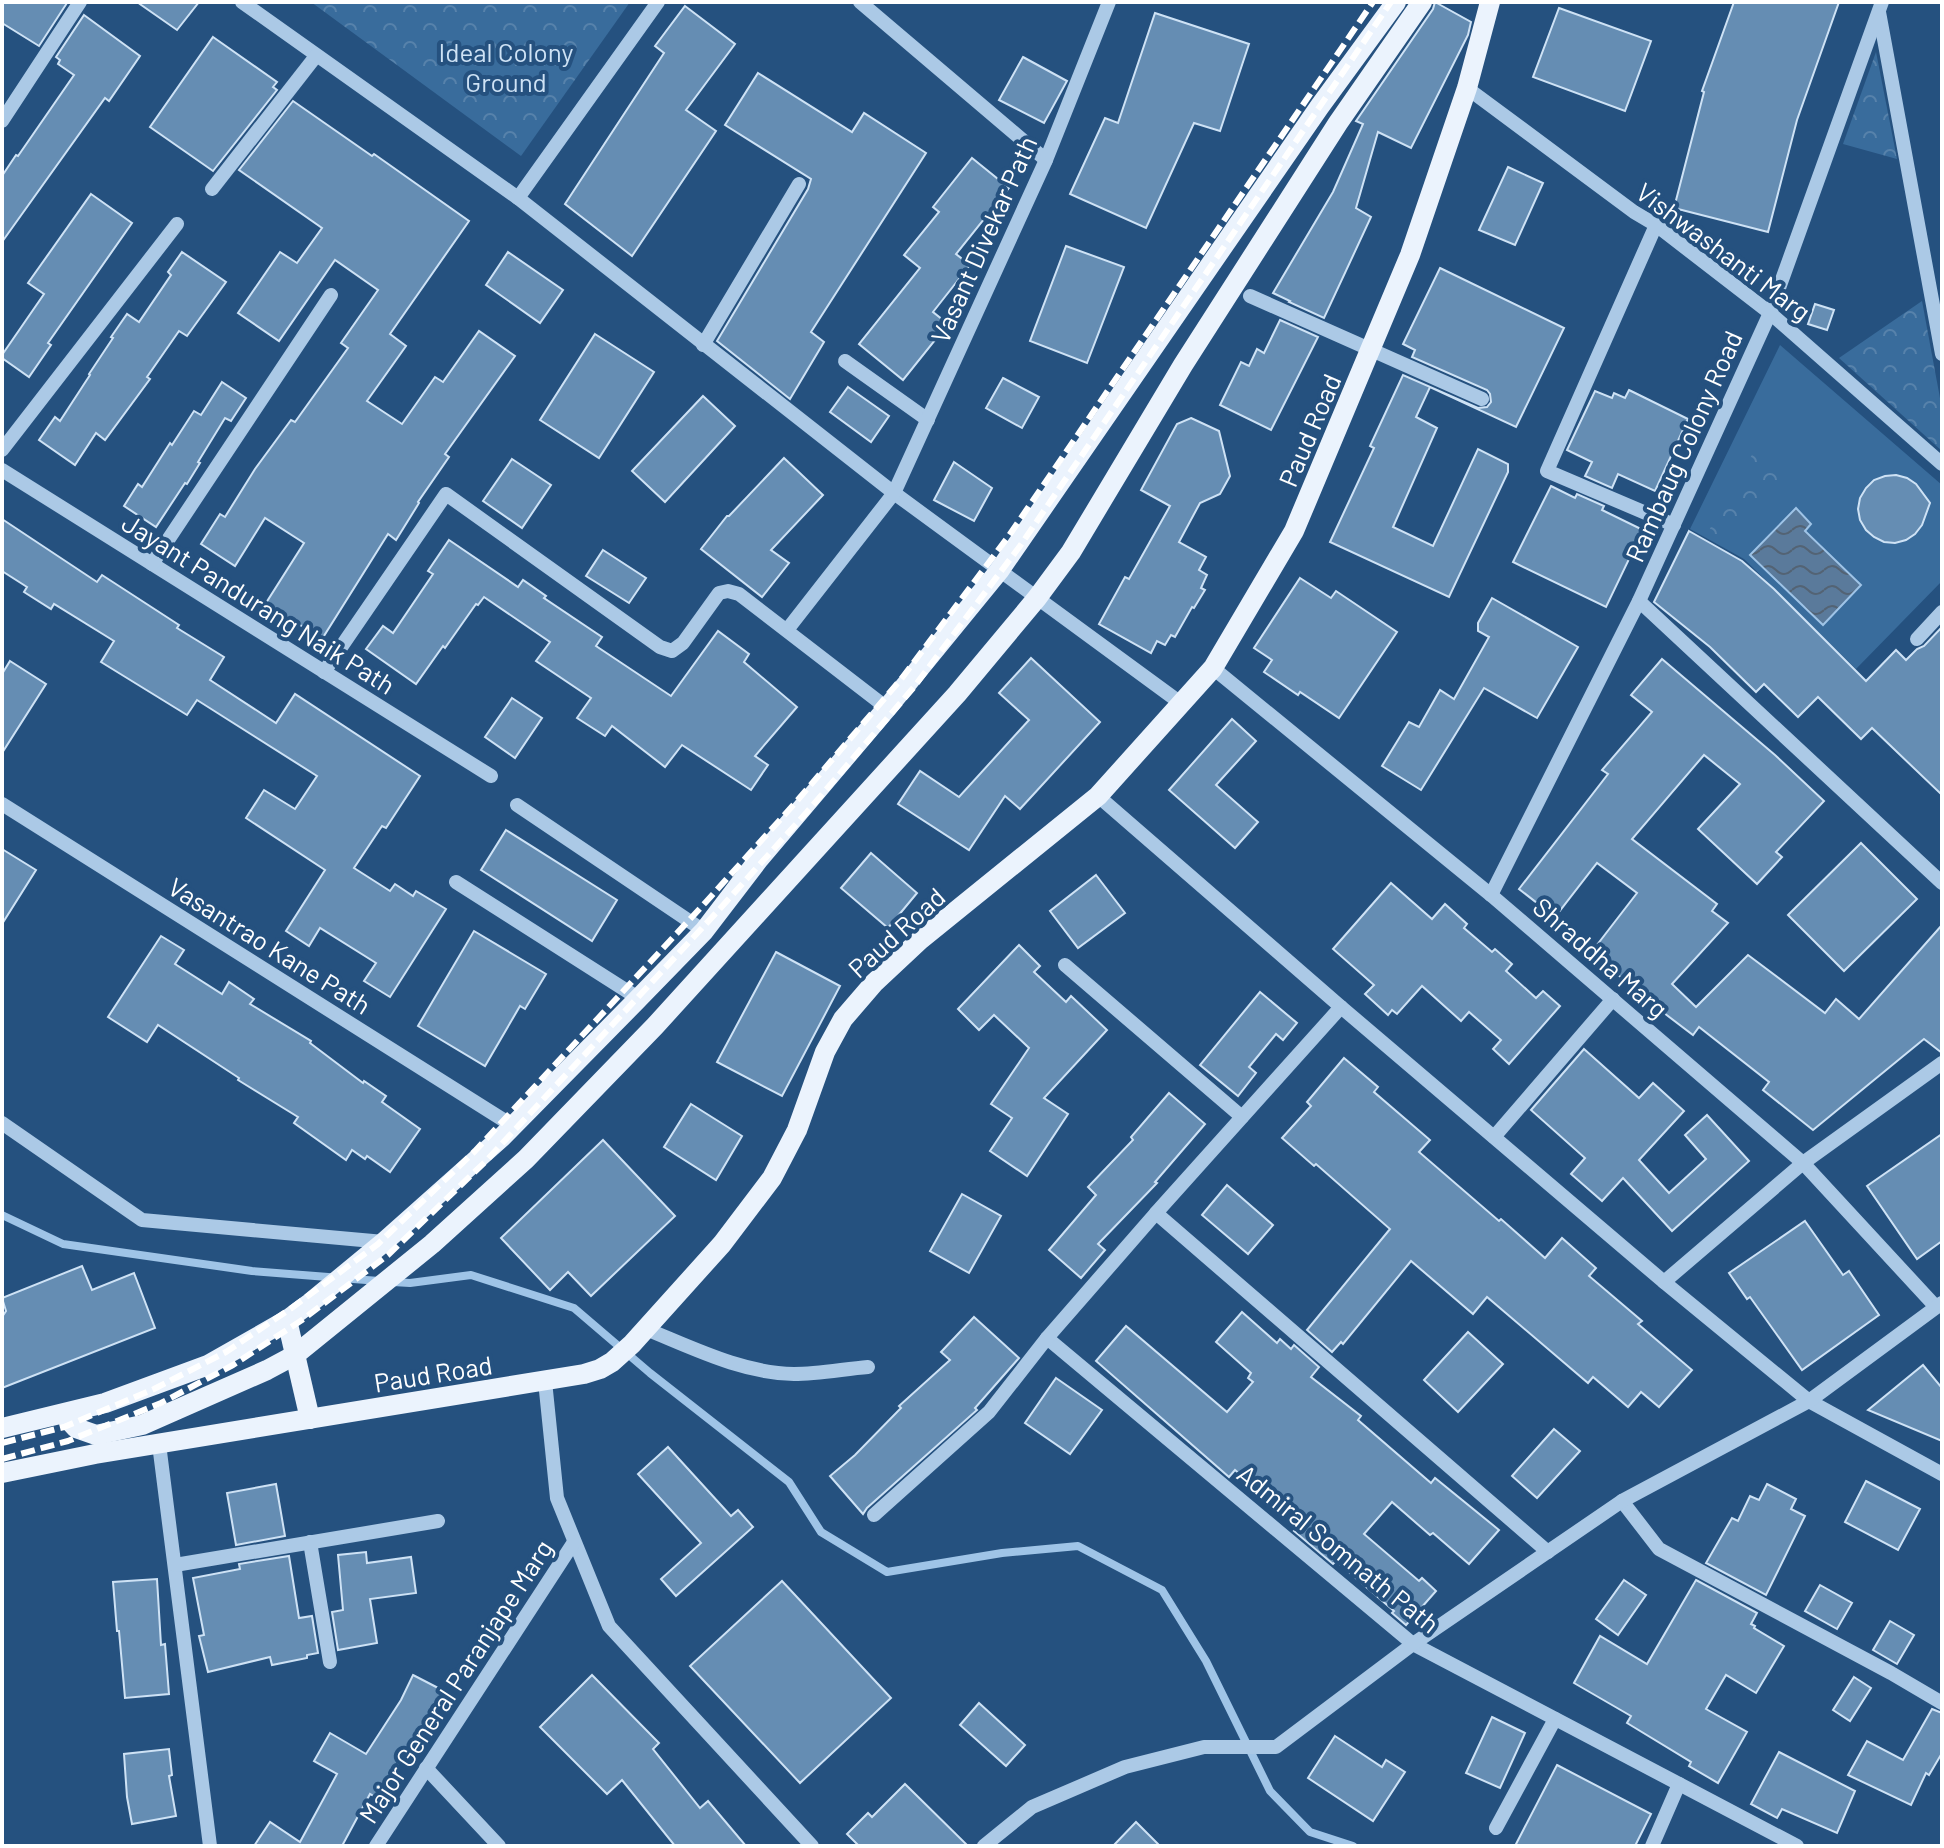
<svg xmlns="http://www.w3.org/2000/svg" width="1944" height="1848" viewBox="0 0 1944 1848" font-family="Barlow,sans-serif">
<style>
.grass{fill:#396c9c}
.forest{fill:url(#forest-crowns)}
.water{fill:url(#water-waves);stroke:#9fc4e7;stroke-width:2}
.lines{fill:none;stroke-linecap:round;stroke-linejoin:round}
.stream{stroke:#9fc4e7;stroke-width:8}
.building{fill:#658db3;stroke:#cee2f5;stroke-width:2}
.minor{stroke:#abc9e6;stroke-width:14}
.major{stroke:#ebf3fd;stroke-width:20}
.rail{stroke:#fff;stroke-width:6;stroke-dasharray:14 6;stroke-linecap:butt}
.labels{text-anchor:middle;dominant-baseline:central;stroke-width:8;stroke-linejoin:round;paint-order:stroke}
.park-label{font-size:26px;fill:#cee2f5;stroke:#25517f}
.street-label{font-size:26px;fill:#fff;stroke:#25517f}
</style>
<defs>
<pattern id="forest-crowns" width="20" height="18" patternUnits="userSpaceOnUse" patternTransform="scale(2)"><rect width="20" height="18" fill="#396c9c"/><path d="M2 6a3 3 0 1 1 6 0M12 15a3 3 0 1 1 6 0" fill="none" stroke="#5782ab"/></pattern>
<pattern id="water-waves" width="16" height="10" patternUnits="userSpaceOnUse" patternTransform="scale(2)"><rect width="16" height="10" fill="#5a7a9b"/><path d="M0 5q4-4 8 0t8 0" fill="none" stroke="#536374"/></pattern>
</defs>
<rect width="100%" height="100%" fill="#25517f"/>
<polygon class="grass" points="1780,345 1942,485 1942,581 1856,669 1744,559 1690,529"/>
<g class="forest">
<polygon points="311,2 630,2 521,156"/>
<polygon points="1876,52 1897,159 1843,144"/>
<polygon points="1922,301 1942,409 1942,451 1839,358"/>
<polygon points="1757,446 1797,473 1753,520 1725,542 1707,534"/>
</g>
<polygon class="water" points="1796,508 1811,524 1805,531 1861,585 1823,625 1750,555"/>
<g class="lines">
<g class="stream">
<polyline points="2,1215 63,1244 252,1271 379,1281"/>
<polyline points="393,1282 410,1283 471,1275 574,1308 650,1373 789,1482 821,1532 887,1572 1002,1553 1078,1546 1162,1590 1206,1661 1270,1791 1310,1832 1353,1846"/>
</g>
</g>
<g class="building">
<polygon points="2,2 66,2 67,3 39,46 2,23"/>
<polygon points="137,2 199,2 177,30"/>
<polygon points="1435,2 1471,22 1468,35 1411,148 1378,132 1356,208 1371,217 1324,318 1289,302 1290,301 1273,293 1333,192 1363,124 1356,121 1433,9"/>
<polygon points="1734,2 1839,2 1797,120 1768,232 1674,208 1704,92 1702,91"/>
<polygon points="685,6 735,44 686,110 716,131 632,256 565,204 664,53 655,46"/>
<polygon points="1559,8 1651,41 1625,111 1533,77"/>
<polygon points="1155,13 1249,44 1220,131 1194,123 1146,228 1070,194 1105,118 1118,123"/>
<polygon points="84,15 140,56 109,101 105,98 2,242 2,176 16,155 18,156 74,75 58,64 60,60 56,57"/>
<polygon points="213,37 277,82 273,87 277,90 213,171 150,127"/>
<polygon points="1023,57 1067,81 1044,123 999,100"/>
<polygon points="758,73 852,132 864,113 926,153 811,332 824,342 790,399 717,341 808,189 811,179 725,125"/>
<polygon points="293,101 372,156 374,154 469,221 390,334 406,346 367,401 402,424 435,377 443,382 479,331 515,356 445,454 449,457 418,502 419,503 396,540 388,534 322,639 266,603 304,543 265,518 235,566 201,544 220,514 225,517 255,469 291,420 295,422 348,348 341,343 378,290 335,260 279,341 238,313 280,252 297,263 322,228 239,170"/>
<polygon points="972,158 1009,188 956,254 970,265 933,312 948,324 903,380 859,344 920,268 904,255 939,212 933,207"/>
<polygon points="1508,167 1543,183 1515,245 1479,230"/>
<polygon points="91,194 132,223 48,343 51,345 29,377 2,358 2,355 44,294 28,283"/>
<polygon points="1066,246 1124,267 1087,363 1030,341"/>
<polygon points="182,252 226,282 187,336 179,331 147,377 150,379 105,440 96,433 75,465 39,440 55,417 60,421 90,375 89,374 113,338 111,337 127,314 139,322 171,275 168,272"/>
<polygon points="508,252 563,290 540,323 486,285"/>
<polygon points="1440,268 1564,328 1516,427 1430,387 1416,417 1437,428 1393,527 1433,546 1478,449 1508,464 1508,472 1449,597 1330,542 1374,448 1370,446 1403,375 1478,408 1487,407 1491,402 1490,394 1487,390 1412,357 1415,350 1403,344"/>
<polygon points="1815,304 1834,310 1827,330 1808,324"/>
<polygon points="1280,320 1318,337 1271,430 1220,405 1241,362 1249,366 1257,349 1264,353"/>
<polygon points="595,334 654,372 599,458 540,420"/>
<polygon points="1003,378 1039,397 1022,428 986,408"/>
<polygon points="222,382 246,398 231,421 225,418 198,462 200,463 187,484 185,483 156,527 124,506 138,484 142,487 170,443 172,445 194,411 201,415"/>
<polygon points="848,387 889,416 871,442 830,412"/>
<polygon points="1629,390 1688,419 1655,491 1618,474 1612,488 1585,476 1592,462 1567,450 1595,391 1612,398 1614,393 1625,398"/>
<polygon points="703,396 735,426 665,502 632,471"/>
<polygon points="1191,418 1219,431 1230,476 1220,494 1200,503 1179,542 1206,557 1199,570 1207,575 1201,588 1205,590 1194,608 1192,607 1175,637 1171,635 1165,645 1157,641 1151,653 1099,624 1125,577 1129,579 1170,506 1141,490 1177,424"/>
<polygon points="784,458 823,495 771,550 789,563 762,597 701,549 727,516 729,516"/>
<polygon points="512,459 551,485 522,528 483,501"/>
<polygon points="954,462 992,488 974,521 934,500"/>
<polygon points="1896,475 1907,478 1916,484 1930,503 1922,525 1915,534 1906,540 1895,543 1884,542 1874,537 1866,530 1860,520 1858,509 1860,498 1866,488 1874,480 1885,476"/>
<polygon points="1551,486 1575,498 1577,494 1604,506 1602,510 1643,530 1606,607 1513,562"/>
<polygon points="2,519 97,582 102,575 179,625 177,628 224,657 210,680 276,723 295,694 420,776 386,828 382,826 354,868 390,891 395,884 413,896 416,891 446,909 390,997 364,981 376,963 320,928 309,946 286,931 325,870 246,818 264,790 295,809 317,776 197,700 187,715 101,662 114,641 54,604 51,609 24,592 27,587 2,571"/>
<polygon points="1689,531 1742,561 1774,589 1866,681 1896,650 1906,660 1917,649 1924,646 1942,627 1942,795 1872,728 1861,739 1818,697 1798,717 1764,684 1756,692 1710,647 1654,602"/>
<polygon points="449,540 518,587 523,580 546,596 544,598 602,637 596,646 671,696 718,631 749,654 744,662 797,707 755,756 768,765 751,790 682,745 665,767 612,726 605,736 577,718 591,698 536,661 550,642 484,597 478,605 476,604 445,648 443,646 416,684 366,649 383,626 393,633 433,574 428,571"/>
<polygon points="603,550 646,578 629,603 586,576"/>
<polygon points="1300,578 1331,598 1336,591 1397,632 1339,718 1300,692 1298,695 1264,672 1272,660 1254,648"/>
<polygon points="1492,598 1578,647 1537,718 1484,688 1421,790 1382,766 1409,722 1419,727 1440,690 1454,699 1489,637 1478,631 1478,623"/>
<polygon points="1031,658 1100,722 1020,809 1005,796 969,850 898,804 920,771 959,797 1029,720 999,693"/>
<polygon points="1662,659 1775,755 1824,801 1776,852 1782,857 1757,884 1698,829 1740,784 1704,755 1632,839 1717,904 1712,911 1728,923 1672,984 1696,1007 1748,955 1825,1013 1836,999 1859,1019 1942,925 1942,1053 1924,1039 1813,1130 1763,1090 1769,1082 1699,1027 1693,1035 1664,1013 1666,1011 1590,954 1637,893 1597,863 1555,917 1519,889 1608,774 1602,770 1652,712 1631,695"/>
<polygon points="10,661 46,684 2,753 2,674"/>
<polygon points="512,698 542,718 515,758 485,737"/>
<polygon points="1232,719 1256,741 1216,785 1258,822 1235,848 1169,790"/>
<polygon points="506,830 617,900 592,941 481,870"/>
<polygon points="1861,843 1917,899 1844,971 1788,915"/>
<polygon points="2,849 36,870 2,924"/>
<polygon points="871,853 917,893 888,928 841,888"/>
<polygon points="1096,875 1125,913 1078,948 1050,911"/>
<polygon points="1391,883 1432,919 1445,904 1467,924 1464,928 1492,952 1495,949 1512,964 1506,971 1536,998 1543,991 1560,1006 1509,1064 1493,1049 1501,1040 1469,1012 1461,1021 1422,986 1397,1014 1392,1010 1388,1015 1365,994 1374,985 1333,949"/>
<polygon points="474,931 546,974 525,1009 520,1006 485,1066 418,1026"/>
<polygon points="161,936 184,950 175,964 222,994 229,982 254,999 250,1004 311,1041 310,1043 363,1083 364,1081 386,1096 382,1102 420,1129 390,1172 367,1156 365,1159 352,1150 346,1160 294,1123 298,1117 238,1080 239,1078 158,1025 147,1042 108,1017"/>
<polygon points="1019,945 1040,966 1034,972 1066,1002 1071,996 1107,1030 1044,1098 1068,1114 1027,1176 990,1151 1012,1118 991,1104 1029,1048 994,1015 979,1030 958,1009"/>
<polygon points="776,952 840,986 782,1096 717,1062"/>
<polygon points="1260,992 1297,1023 1283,1040 1276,1034 1249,1067 1256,1073 1238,1096 1200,1065"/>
<polygon points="1584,1049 1639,1098 1653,1083 1684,1111 1639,1160 1669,1193 1706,1159 1685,1135 1707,1115 1749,1161 1672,1231 1623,1178 1602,1201 1571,1174 1585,1158 1531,1110"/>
<polygon points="1344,1058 1378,1087 1374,1092 1430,1140 1419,1152 1499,1221 1501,1219 1545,1258 1562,1238 1596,1268 1589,1276 1642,1321 1638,1324 1692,1370 1659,1407 1641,1392 1628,1407 1593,1377 1588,1383 1487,1297 1473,1314 1411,1261 1343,1344 1341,1342 1332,1352 1307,1330 1390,1229 1316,1164 1314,1166 1282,1138 1311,1106 1307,1102"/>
<polygon points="1169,1093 1205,1124 1155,1182 1157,1183 1098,1244 1105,1250 1081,1278 1049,1250 1096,1195 1088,1187 1133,1140 1131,1137"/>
<polygon points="691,1104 742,1136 716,1180 664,1147"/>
<polygon points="1942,1134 1942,1241 1917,1259 1867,1186"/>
<polygon points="603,1140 675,1216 591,1296 568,1272 550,1290 501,1238"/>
<polygon points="1227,1185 1273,1225 1248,1254 1202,1215"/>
<polygon points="962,1194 1001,1216 969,1273 930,1251"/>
<polygon points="1805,1221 1843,1275 1849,1271 1879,1315 1802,1370 1750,1297 1747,1299 1729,1273"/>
<polygon points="82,1266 92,1290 134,1273 155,1328 2,1388 2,1317 6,1311 2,1298"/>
<polygon points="1242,1312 1277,1343 1280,1339 1291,1349 1294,1345 1319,1367 1311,1377 1361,1416 1358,1420 1431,1483 1435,1478 1499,1530 1469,1564 1433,1533 1430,1535 1392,1502 1364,1534 1419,1581 1422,1578 1436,1591 1406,1625 1392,1613 1394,1611 1336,1561 1333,1564 1294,1531 1299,1526 1235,1470 1229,1477 1096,1361 1126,1326 1227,1412 1253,1382 1248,1378 1251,1373 1216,1342"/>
<polygon points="974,1317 1019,1358 975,1408 977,1410 867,1508 863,1514 830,1476 855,1455 901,1408 899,1406 950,1360 941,1352"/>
<polygon points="1468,1332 1503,1364 1458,1412 1424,1380"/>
<polygon points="1923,1365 1942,1388 1942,1441 1868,1410"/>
<polygon points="1056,1378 1102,1410 1070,1454 1025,1423"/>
<polygon points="1554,1429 1580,1451 1537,1498 1512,1476"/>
<polygon points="668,1447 731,1516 738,1510 753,1527 676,1596 661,1579 701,1543 638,1474"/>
<polygon points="1866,1481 1920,1509 1898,1550 1845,1522"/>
<polygon points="276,1484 285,1536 236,1545 227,1493"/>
<polygon points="1767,1484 1796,1499 1791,1509 1805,1516 1766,1595 1706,1563 1732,1518 1738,1521 1750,1496 1759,1500"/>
<polygon points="366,1552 367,1563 411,1557 416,1593 370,1599 377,1643 338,1650 332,1612 343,1610 338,1555"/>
<polygon points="289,1556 299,1618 312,1616 318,1653 307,1655 307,1658 272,1665 270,1657 208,1672 199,1636 204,1635 193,1578 240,1569 239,1564"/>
<polygon points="157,1579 161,1645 165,1644 169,1694 125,1698 119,1631 117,1631 113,1582"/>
<polygon points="1624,1580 1646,1595 1618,1635 1596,1619"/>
<polygon points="1696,1580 1757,1613 1751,1624 1755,1626 1754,1628 1784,1646 1756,1693 1726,1675 1706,1709 1747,1732 1718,1783 1689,1766 1691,1762 1627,1723 1631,1716 1574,1683 1600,1636 1647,1664"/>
<polygon points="782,1581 891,1698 800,1783 690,1666"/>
<polygon points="1820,1585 1852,1603 1837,1629 1805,1611"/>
<polygon points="1890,1621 1914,1635 1897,1664 1873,1650"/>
<polygon points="413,1675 444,1691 377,1798 370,1794 342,1846 254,1846 270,1822 300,1842 337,1774 314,1761 330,1733 366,1754 401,1700"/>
<polygon points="592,1675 659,1743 653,1749 700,1808 708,1801 746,1846 675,1846 622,1780 607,1794 540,1727"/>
<polygon points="1854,1677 1871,1688 1850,1721 1833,1710"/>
<polygon points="979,1703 1025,1745 1006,1766 960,1725"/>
<polygon points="1932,1709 1942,1713 1942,1753 1929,1775 1926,1773 1911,1805 1848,1775 1867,1741 1903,1760"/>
<polygon points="1492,1717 1525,1733 1500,1788 1466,1773"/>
<polygon points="1335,1736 1382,1767 1386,1760 1405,1772 1373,1821 1308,1778"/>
<polygon points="169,1749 172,1775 169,1776 176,1816 132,1824 127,1797 124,1754"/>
<polygon points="1779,1752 1855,1791 1837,1833 1782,1809 1777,1818 1751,1804"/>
<polygon points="1557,1765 1651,1814 1635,1846 1515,1846"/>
<polygon points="905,1784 968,1846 859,1846 847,1834 868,1813 872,1817"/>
<polygon points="1136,1822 1160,1846 1113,1846"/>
</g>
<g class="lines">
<g class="minor">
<polyline points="242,2 518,198 894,493 1182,704"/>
<polyline points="860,2 1046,160"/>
<polyline points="1879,12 1942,354"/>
<polyline points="1467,88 1634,212 1656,225 1770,313 1942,464"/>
<polyline points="2,121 80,2"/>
<polyline points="212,189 316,56"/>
<polyline points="518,198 658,2"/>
<polyline points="1656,225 1547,471 1674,525"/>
<polyline points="1250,296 1482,399"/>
<polyline points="703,345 799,184"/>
<polyline points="845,361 928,420"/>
<polyline points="2,450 177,224"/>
<polyline points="2,470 491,776"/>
<polyline points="152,564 331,295"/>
<polyline points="1639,601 1942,883"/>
<polyline points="787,630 894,493 1046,160 1109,2"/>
<polyline points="1917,639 1942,612"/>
<polyline points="1213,668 1491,895 1803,1163 1936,1307"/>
<polyline points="324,672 446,494 660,647 672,651 683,643 719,593 728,591 739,594 887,708"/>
<polyline points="1098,796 1341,1007 1664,1282 1809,1401 1942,1474"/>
<polyline points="2,804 513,1126"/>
<polyline points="517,805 704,931"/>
<polyline points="456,882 638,998"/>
<polyline points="1491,895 1639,601 1770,313 1882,2"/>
<polyline points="1065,965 1242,1117"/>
<polyline points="1341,1007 1156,1213 1548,1552"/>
<polyline points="2,1123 142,1220 384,1242"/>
<polyline points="1494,1137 1613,999"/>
<polyline points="1664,1282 1803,1163 1942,1063"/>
<path d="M646,1329C693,1348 742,1373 794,1374C818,1374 844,1369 868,1367"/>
<polyline points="1047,1338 1413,1644 1797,1846"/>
<polyline points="545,1381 557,1498 609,1626 812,1846"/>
<polyline points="159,1444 210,1846"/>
<polyline points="1622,1501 1659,1549 1891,1673 1942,1703"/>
<polyline points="874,1515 989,1412 1047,1338 1156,1213"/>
<polyline points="310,1542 330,1662"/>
<polyline points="175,1565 438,1521"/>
<polyline points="426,1768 499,1846"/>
<polyline points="1496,1828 1555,1719"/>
<polyline points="376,1846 574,1542"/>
<polyline points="984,1846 1032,1807 1125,1767 1204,1747 1276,1747 1413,1644 1622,1501 1809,1401 1942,1303"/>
<polyline points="1652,1846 1679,1784"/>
</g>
<g class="major">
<polyline points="287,1320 310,1419"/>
<polyline points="63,1414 76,1428 96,1435 142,1425 267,1370 295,1355 432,1244 526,1159 655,1026 957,694 1037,598 1071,552 1183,365 1338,123 1422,2"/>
<polyline points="2,1428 105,1403 208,1365 287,1320 310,1303 384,1242 502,1137 634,1003 704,931 759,859 887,708 999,571 1320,106 1396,2"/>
<polyline points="2,1473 95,1454 584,1374 600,1369 612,1362 632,1344 722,1244 772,1178 797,1130 825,1052 843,1019 874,983 920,940 1098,796 1213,668 1294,531 1410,255 1467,88 1490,2"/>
</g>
<g class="rail">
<polyline points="2,1443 64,1427 154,1389 226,1352 293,1307 378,1244 475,1151 705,903 796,802 902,678 1008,537 1373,2"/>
<polyline points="2,1459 68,1441 161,1403 233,1365 302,1320 388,1255 485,1162 716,913 807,812 914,687 1020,546 1391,2"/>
</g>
</g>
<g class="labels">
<g class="park-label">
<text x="506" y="51">Ideal Colony<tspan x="506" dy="30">Ground</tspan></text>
</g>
<g class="street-label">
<text transform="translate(983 239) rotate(-66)">Vasant Divekar Path</text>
<text transform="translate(1724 251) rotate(37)">Vishwashanti Marg</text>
<text transform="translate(1309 430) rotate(-67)">Paud Road</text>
<text transform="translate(1683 446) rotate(-66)">Rambaug Colony Road</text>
<text transform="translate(259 603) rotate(32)">Jayant Pandurang Naik Path</text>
<text transform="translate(896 932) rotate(-42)">Paud Road</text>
<text transform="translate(270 945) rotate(32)">Vasantrao Kane Path</text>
<text transform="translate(1601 957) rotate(41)">Shraddha Marg</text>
<text transform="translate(433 1373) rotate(-9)">Paud Road</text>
<text transform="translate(1339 1548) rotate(39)">Admiral Somnath Path</text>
<text transform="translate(455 1681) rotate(-57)">Major General Paranjape Marg</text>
</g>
</g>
<rect width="1944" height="1848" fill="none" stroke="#ffffff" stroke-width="8"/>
</svg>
